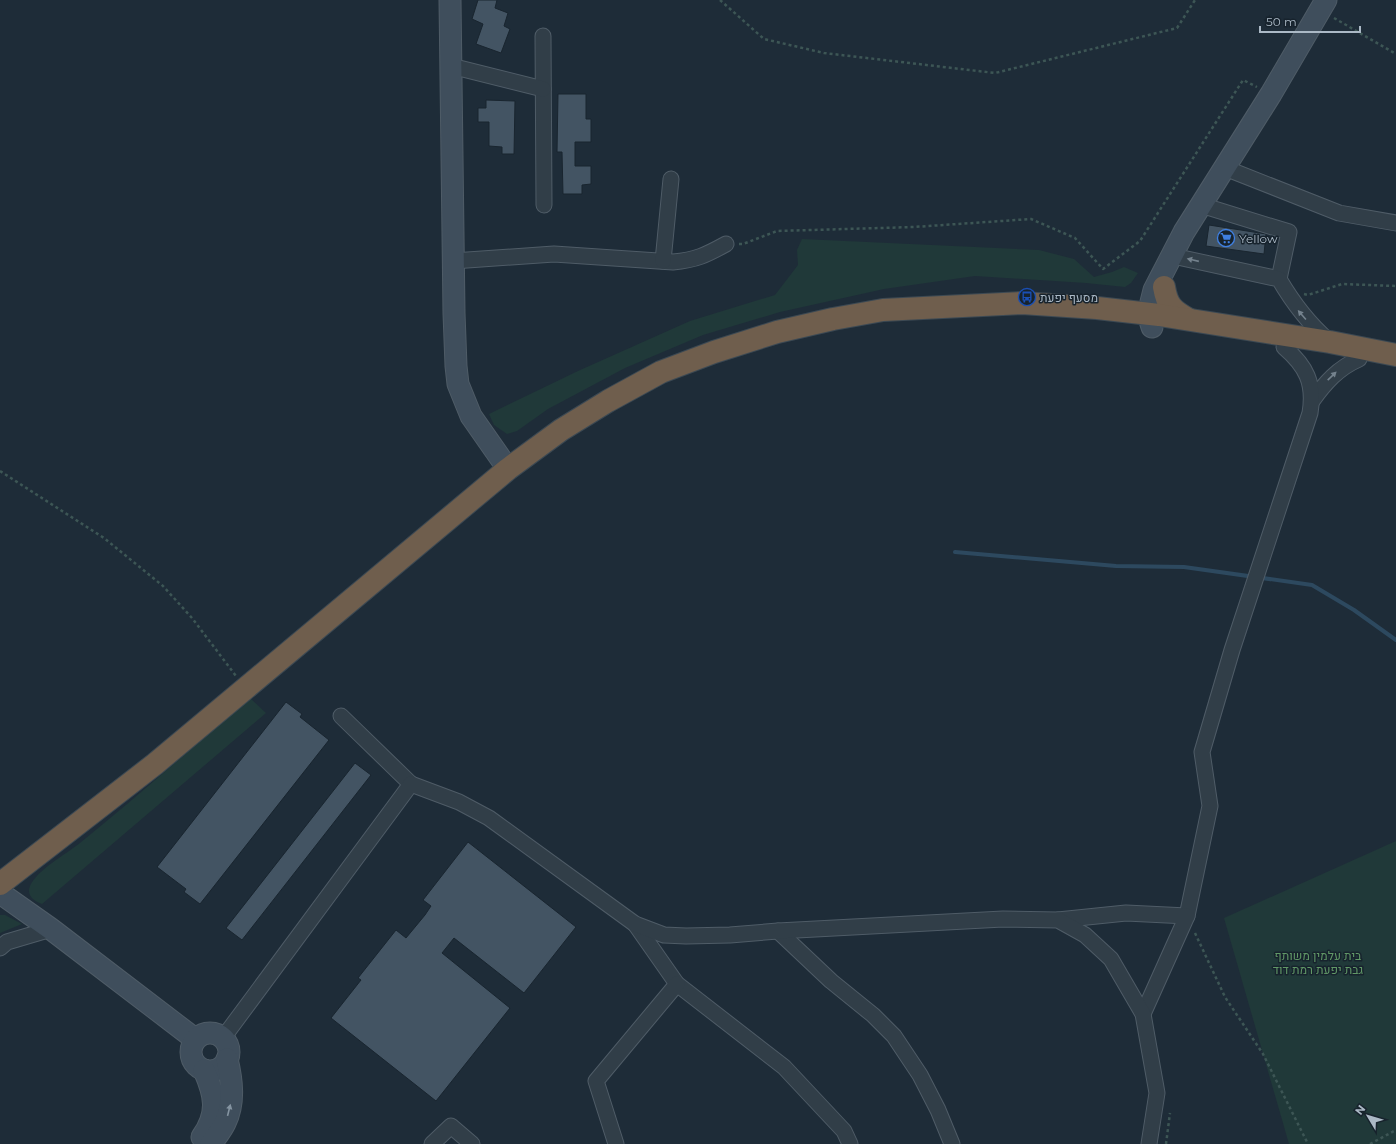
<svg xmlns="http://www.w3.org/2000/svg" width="1396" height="1144" viewBox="0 0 1396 1144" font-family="Montserrat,Heebo,sans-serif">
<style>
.green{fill:#203939}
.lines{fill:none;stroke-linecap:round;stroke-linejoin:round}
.stream{stroke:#2d495f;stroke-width:4}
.building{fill:#435463;stroke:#19252f}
.street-casing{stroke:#4f5c67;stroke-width:17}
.secondary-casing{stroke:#4f5c67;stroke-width:23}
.highway-casing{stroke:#3c4953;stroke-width:24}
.path{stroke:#3d5655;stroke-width:2.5;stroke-dasharray:3 3;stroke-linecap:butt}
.street{stroke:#313e48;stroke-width:15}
.secondary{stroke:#3f4e5c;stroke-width:21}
.highway{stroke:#6f5e4d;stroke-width:22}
.oneway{fill:#74828d}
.oneway2{fill:#8594a1}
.labels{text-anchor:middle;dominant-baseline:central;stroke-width:3;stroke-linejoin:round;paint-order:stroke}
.poi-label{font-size:12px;fill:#abb9c6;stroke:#17232d;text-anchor:start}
.park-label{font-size:12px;fill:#619867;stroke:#17232d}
</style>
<rect width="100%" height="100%" fill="#1e2c38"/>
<g class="green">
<polygon points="802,239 1039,250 1074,259 1094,277 1112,272 1124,267 1138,273 1131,283 1125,287 1086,283 975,276 884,289 780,312 703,335 625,368 548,409 517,431 507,434 494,425 489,414 578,371 690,321 775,295 798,265 797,250"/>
<path d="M250,698L266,713L42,904C34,901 26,895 30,886C38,869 65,855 80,843C138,796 194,746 250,698Z"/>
<polygon points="1396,841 1396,1144 1289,1144 1224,918"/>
<polygon points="0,915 5,915 22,924 0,933"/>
</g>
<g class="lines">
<polyline class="stream" points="955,552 1116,566 1184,567 1312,585 1354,610 1396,640"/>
</g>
<g class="building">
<polygon points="478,0 497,0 495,8 508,13 504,26 510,29 501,53 476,44 483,24 472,19"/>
<polygon points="558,94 586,94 586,119 591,119 591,142 575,142 575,166 591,166 591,184 582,185 582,194 563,194 562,152 557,152"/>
<polygon points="486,100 515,101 514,154 502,154 502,147 489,146 489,122 478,122 478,108 486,108"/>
<polygon points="1209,225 1266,234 1264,254 1206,246"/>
<polygon points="286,702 302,714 300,717 329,740 200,904 184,892 186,889 157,867"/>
<polygon points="355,763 371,775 242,940 226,928"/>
<polygon points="468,842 576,927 524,993 454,938 442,953 510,1008 436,1101 331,1018 361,980 358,978 396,930 406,938 425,915 431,906 423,900"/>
</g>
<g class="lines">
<g class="street-casing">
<g id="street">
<polyline points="543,36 544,205"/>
<polyline points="451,66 543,89"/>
<polyline points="1225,168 1339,213 1396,223"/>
<polyline points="1201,205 1289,232 1279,279"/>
<path d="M1173,256L1279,279C1293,303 1308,323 1329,341"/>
<path d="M453,261L554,254L673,262C696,260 706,255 726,244"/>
<polyline points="663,261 671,179"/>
<path d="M1312,401C1325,383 1338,368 1359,359"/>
<polyline points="341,716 411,784"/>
<path d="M1187,916L1210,806L1202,752L1232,650L1310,413C1315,383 1306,366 1284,347"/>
<polyline points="1058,920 1126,913 1187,916 1143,1014"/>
<polyline points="635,924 677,984 784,1067 844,1131 850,1144"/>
<polyline points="778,931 831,981 873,1015 894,1036 920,1075 938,1110 952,1144"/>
<polyline points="0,948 7,942 51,929"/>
<polyline points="223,1038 411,784 459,802 489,818 635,924 664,935 686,936 730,935 778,931 1003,919 1058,920 1085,935 1111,959 1143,1014 1157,1093 1149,1144"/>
<polyline points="432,1144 451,1126 472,1144"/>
<polyline points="616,1144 596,1081 677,984"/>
</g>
</g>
<g class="secondary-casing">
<g id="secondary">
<polyline points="450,0 454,313 456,366 458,384 471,416 508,469"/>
<polyline points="1152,327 1148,314 1154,290 1184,232 1271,94 1326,0"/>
<polyline points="0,893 51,929 195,1039"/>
<circle cx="210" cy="1052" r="19"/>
<path d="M202,1137C219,1113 215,1095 204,1070"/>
<path d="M211,1144C216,1137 221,1131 225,1123C235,1103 232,1080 227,1059"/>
</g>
</g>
<g class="highway-casing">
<g id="highway">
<path d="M1164,287C1167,305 1172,310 1188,319"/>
<polyline points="0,884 155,764 508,469 561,430 608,401 661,372 714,352 777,332 833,319 883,310 1022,303 1097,308 1159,315 1330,342 1396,355"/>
</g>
</g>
<g class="path">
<polyline points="720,0 764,39 824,53 995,73 1177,28 1195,0"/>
<polyline points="1334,18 1396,54"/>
<polyline points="739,244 743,244 777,231 914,227 1031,219 1075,238 1103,269 1140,241 1243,80 1257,87"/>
<polyline points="1304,294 1308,295 1342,284 1396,286"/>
<polyline points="0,471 104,538 163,586 192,618 236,676"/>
<polyline points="1195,933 1225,997 1263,1054 1308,1144"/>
<polyline points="1166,1144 1170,1113"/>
<polyline points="1370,1144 1396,1130"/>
</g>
<use href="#street" class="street"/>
<use href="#secondary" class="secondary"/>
<use href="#highway" class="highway"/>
</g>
<defs><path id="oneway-solid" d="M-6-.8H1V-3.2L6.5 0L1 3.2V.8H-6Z"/></defs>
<g class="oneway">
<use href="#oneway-solid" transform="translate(1193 260) rotate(-167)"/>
<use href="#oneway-solid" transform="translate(1302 315) rotate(-131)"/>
<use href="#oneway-solid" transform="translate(1332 376) rotate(-44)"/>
</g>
<use class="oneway2" href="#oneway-solid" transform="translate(229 1110) rotate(-76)"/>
<defs>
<g id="supermarket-ring" transform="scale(0.9)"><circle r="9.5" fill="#17232d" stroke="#3f7fe0" stroke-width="1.5"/><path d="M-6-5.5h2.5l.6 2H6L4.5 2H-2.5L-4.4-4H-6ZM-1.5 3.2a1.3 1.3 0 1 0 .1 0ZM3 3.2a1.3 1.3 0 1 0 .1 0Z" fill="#3f7fe0"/></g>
<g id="bus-ring" transform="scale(0.9)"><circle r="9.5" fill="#17232d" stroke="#1a4fb4" stroke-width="1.5"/><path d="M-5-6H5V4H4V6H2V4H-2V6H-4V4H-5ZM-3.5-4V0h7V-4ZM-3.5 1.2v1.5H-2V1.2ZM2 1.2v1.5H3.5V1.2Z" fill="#1a4fb4"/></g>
</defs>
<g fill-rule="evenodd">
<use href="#supermarket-ring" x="1226" y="238"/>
<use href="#bus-ring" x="1027" y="297"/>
</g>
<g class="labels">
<g class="poi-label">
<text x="1239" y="238">Yellow</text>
<text x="1040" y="297">מסעף יפעת</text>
</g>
<g class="park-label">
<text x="1318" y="955">בית עלמין משותף<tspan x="1318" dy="14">גבת יפעת רמת דוד</tspan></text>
</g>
</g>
<g transform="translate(1368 1116) rotate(308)" stroke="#17232d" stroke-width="3" paint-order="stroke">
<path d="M0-3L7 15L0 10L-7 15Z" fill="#abb9c6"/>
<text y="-6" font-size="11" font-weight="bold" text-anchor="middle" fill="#abb9c6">N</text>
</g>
<path d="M1260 26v6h100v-6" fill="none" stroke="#abb9c6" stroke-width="2"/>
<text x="1266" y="26" font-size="12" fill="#abb9c6" stroke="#17232d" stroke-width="3" paint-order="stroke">50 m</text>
</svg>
